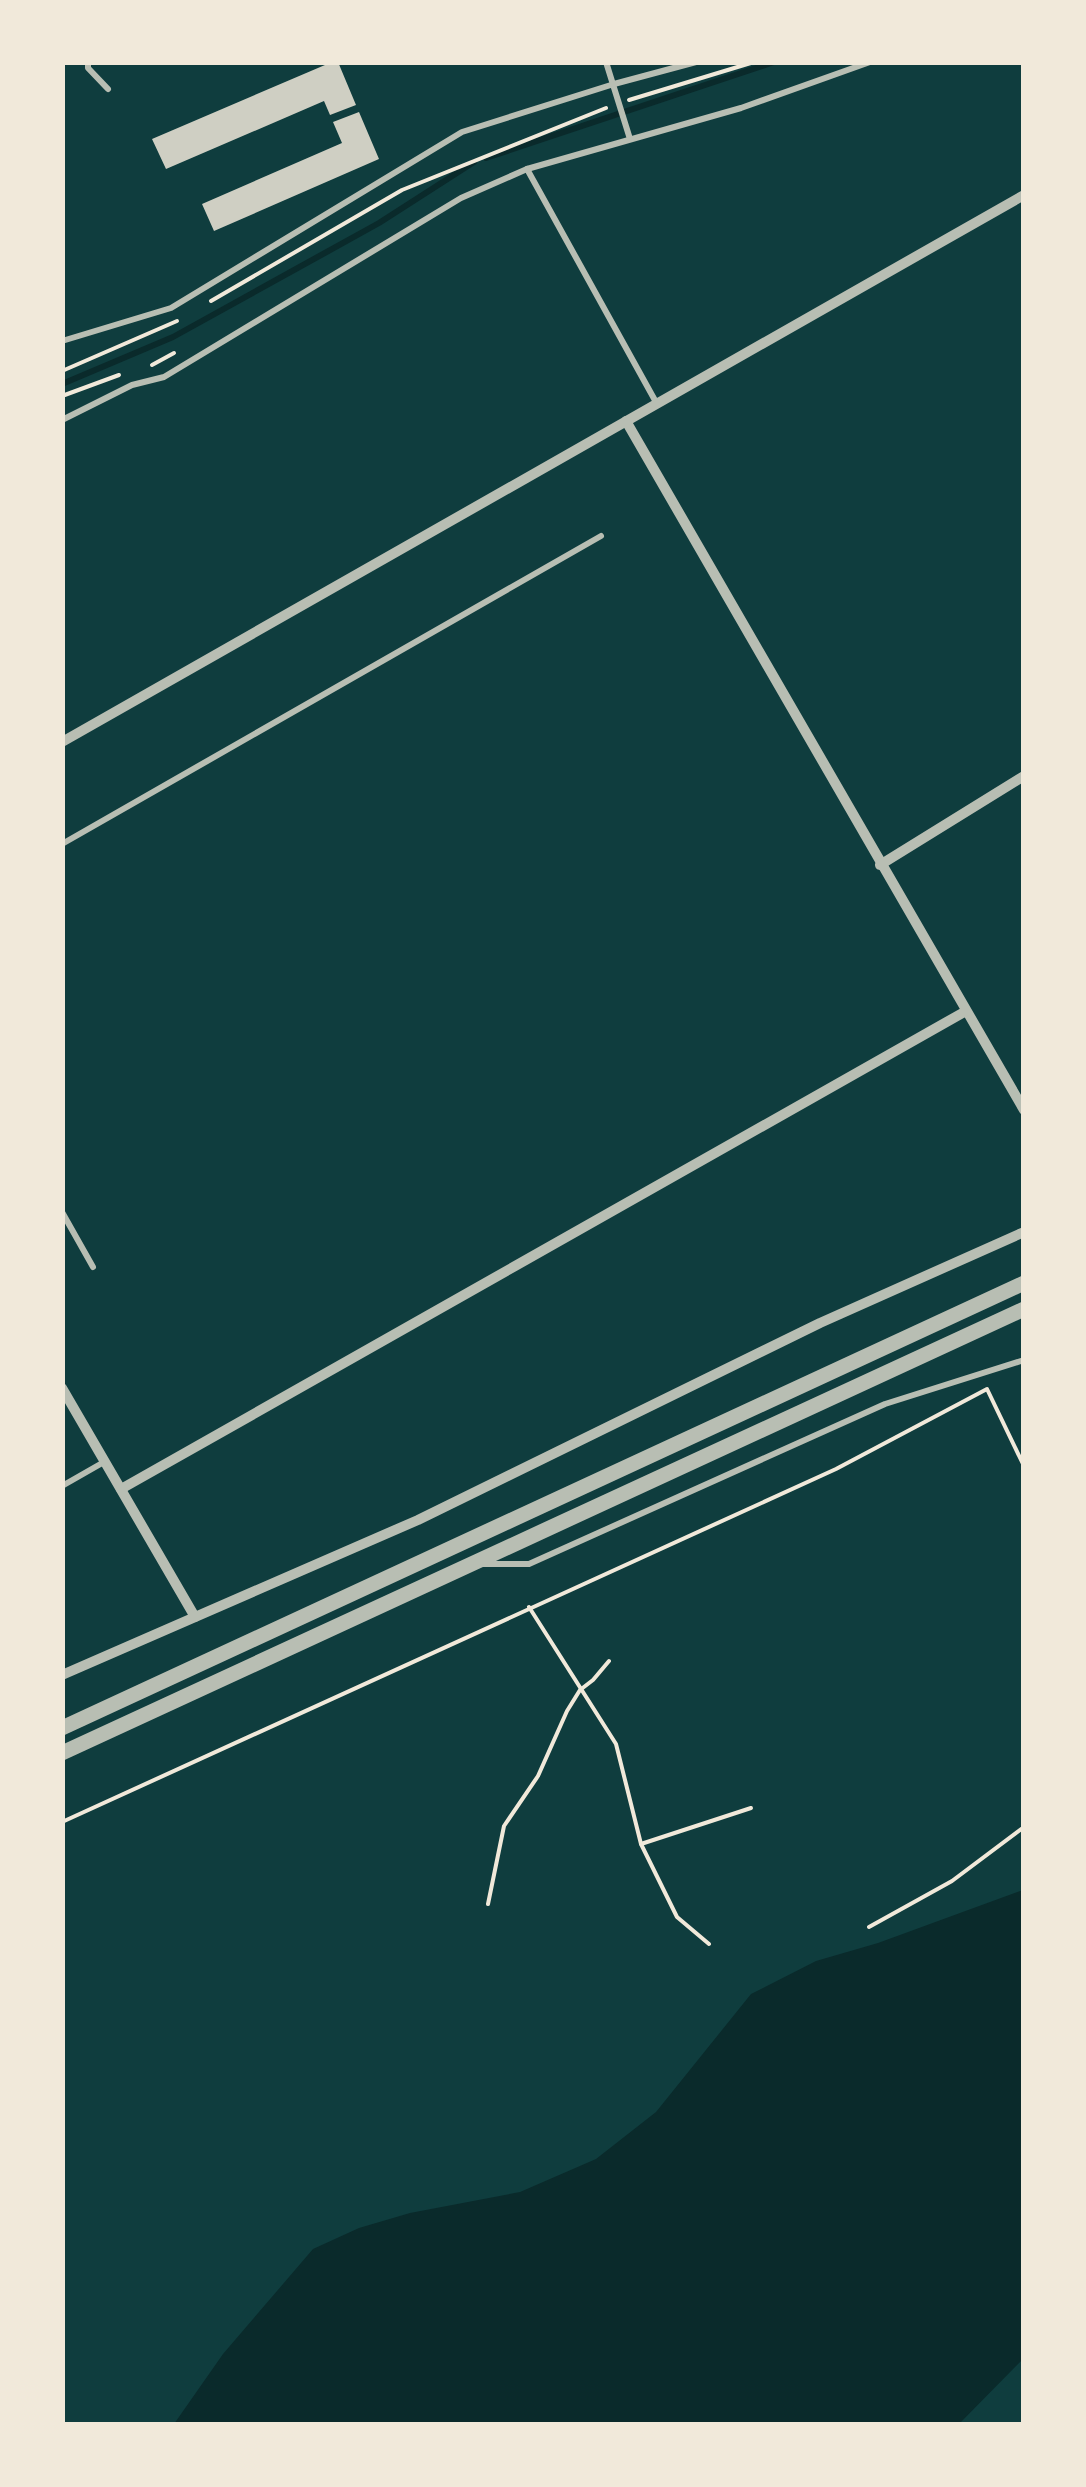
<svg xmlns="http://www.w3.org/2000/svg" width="1086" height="2487" viewBox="0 0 1086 2487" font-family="'Archivo Narrow',sans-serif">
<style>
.water{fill:#0a2a2b}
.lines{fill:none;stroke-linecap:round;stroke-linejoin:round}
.stream{stroke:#0a2a2b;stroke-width:6}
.building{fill:#cfcfc3}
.path{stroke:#f1e9da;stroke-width:4}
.service{stroke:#b8beb3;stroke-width:6}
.minor{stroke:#b8beb3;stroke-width:10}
.tertiary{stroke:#b8beb3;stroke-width:15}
</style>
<rect width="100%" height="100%" fill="#0f3d3e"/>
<polygon class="water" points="1023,1890 1023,2359 959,2424 174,2424 223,2354 313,2249 359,2228 410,2213 520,2192 596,2159 656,2112 751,1994 816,1961 878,1943"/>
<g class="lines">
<g class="stream">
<polyline points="486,158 774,62"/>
<polyline points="62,384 173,337 379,223 474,162"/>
</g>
</g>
<g class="building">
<polygon points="332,62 338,62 356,105 330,115 324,101 166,169 152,139"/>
<polygon points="359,112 379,159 214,231 202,204 342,143 333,122"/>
</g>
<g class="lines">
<g class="path">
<polyline points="629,100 754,62"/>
<polyline points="211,301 402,190 606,108"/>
<polyline points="152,365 174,353"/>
<polyline points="62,371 177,321"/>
<polyline points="62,396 119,375"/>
<polyline points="529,1607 616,1744 641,1844 677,1917 709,1944"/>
<polyline points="62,1822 836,1469 987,1389 1024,1466"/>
<polyline points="641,1844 751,1808"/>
<polyline points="488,1904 504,1826 538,1776 567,1711 580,1690 593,1680 609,1661"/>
<polyline points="869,1927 952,1881 1024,1827"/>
</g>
<g class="service">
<polyline points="88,62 88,68 108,89"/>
<polyline points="606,62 630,139"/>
<polyline points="527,169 657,404"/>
<polyline points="62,341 171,308 462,132 614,84 696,62"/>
<polyline points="62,420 132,385 164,377 461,198 527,169 741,108 870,62"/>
<polyline points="62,844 601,536"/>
<polyline points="62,1212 93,1267"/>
<polyline points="62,1486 104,1462"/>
<polyline points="480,1564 529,1564 885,1404 1024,1360"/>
</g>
<g class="minor">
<polyline points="626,421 1024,1110"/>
<polyline points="62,742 1024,195"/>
<polyline points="880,865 1024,776"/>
<polyline points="62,1388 195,1617"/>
<polyline points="121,1489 966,1011"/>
<polyline points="62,1675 418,1520 820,1323 1024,1232"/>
</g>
<g class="tertiary">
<polyline points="62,1728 1024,1283"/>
<polyline points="62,1753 1024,1309"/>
</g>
</g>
<rect width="1086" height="2487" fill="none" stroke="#f1e9da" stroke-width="130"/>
</svg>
